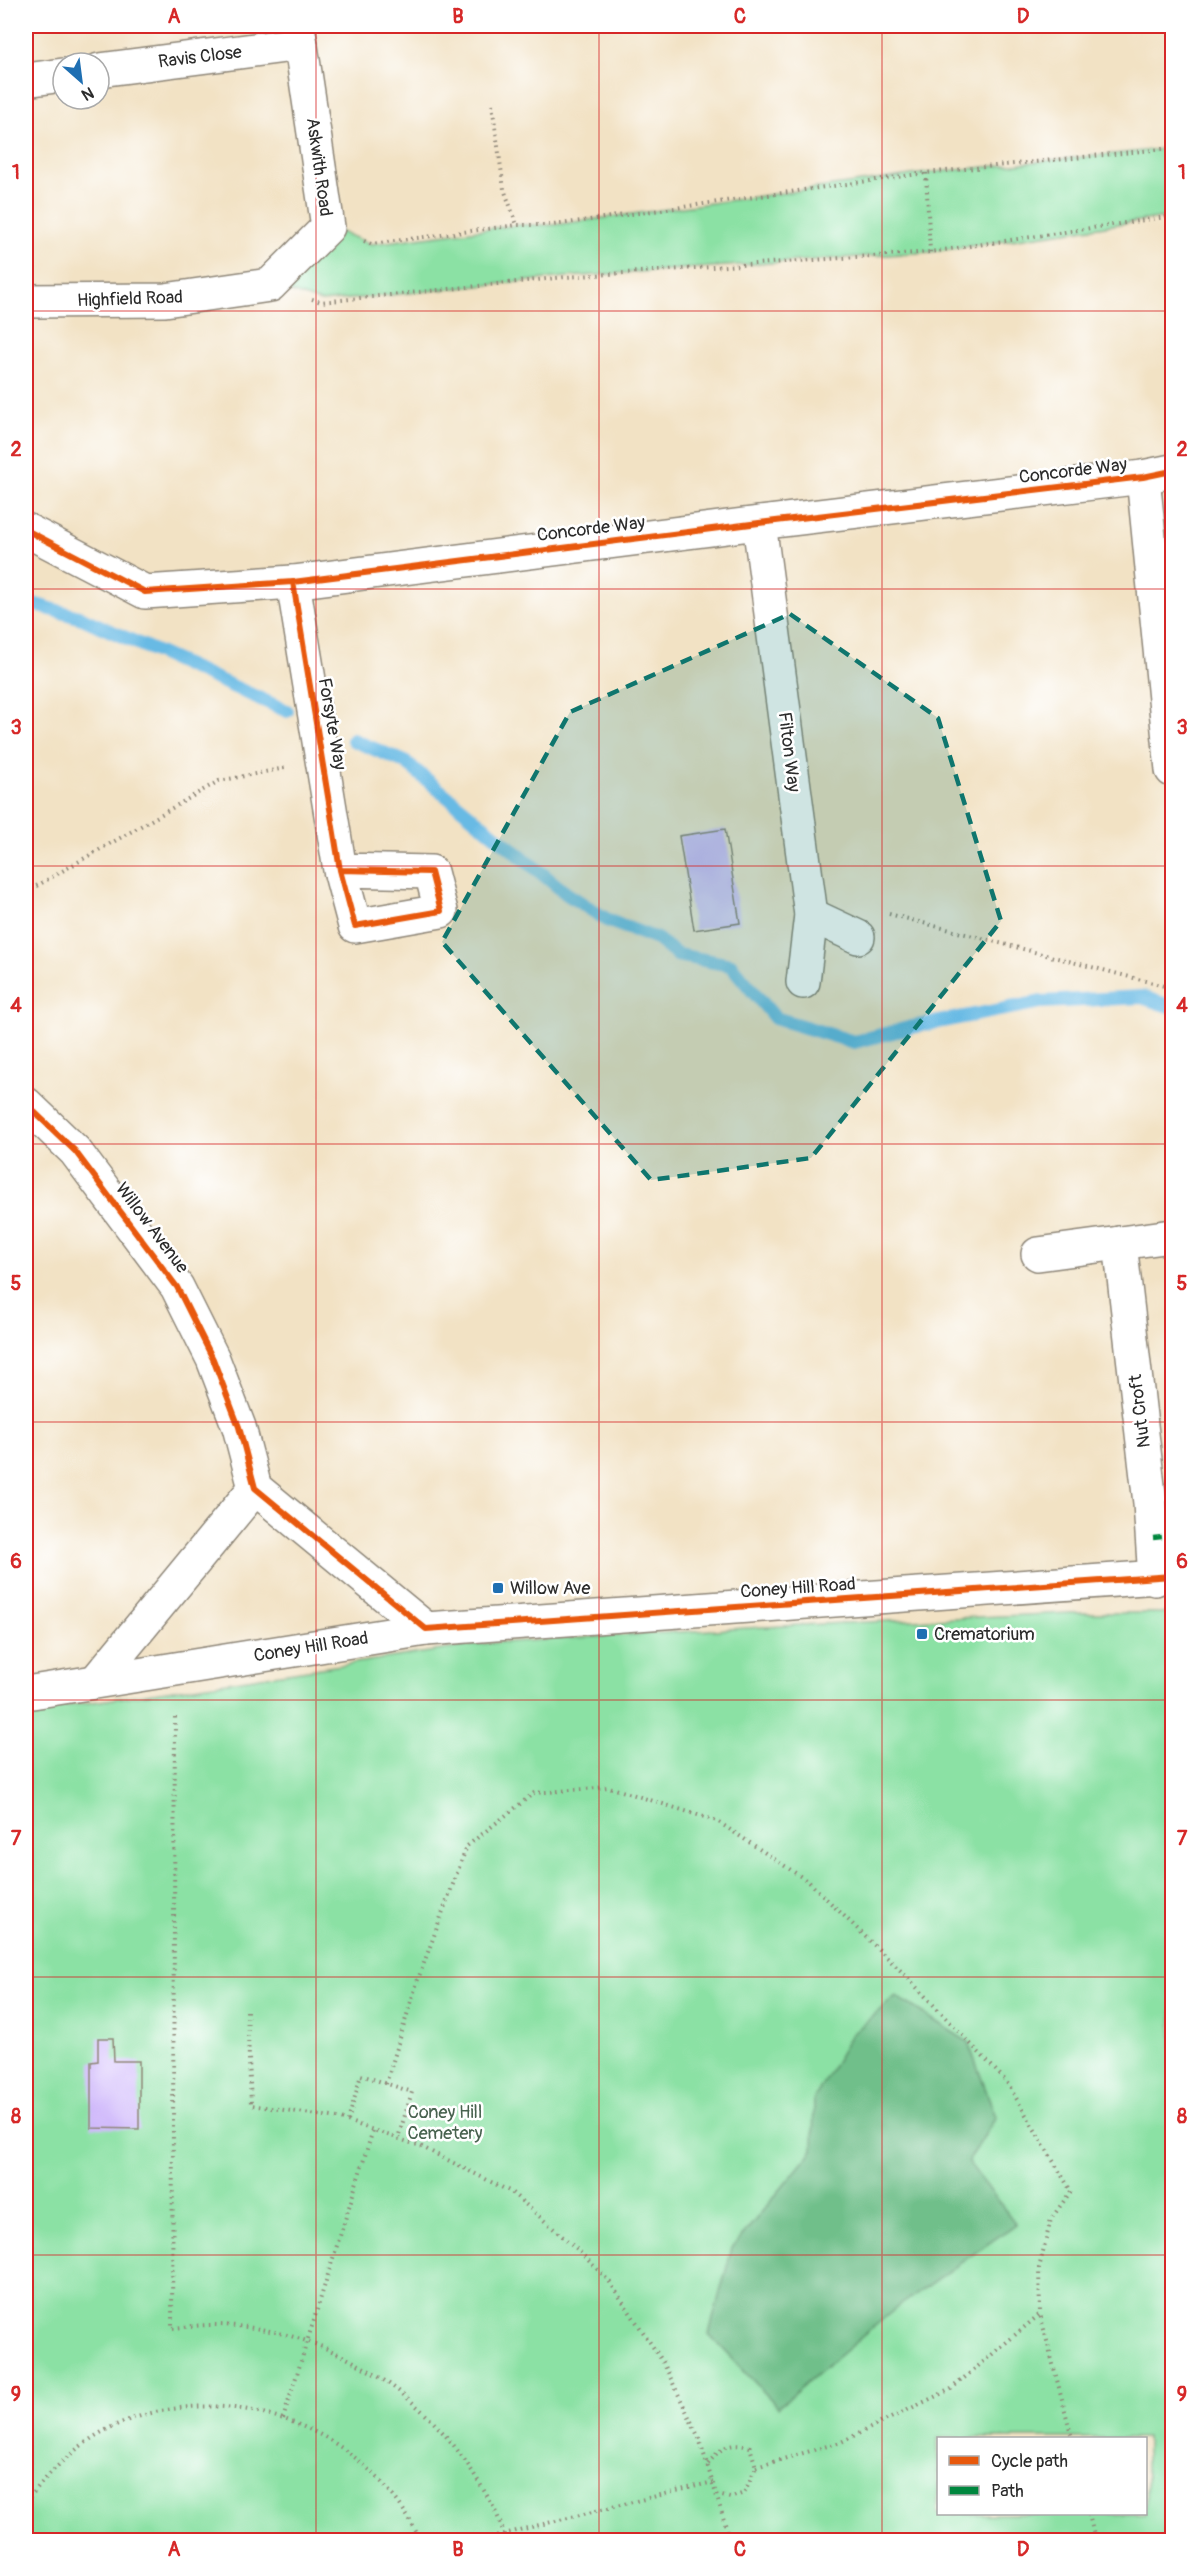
<svg xmlns="http://www.w3.org/2000/svg" width="1198" height="2566" viewBox="0 0 1198 2566" font-family="Pangolin,sans-serif">
<style>
.built{fill:#d9d7f8}
.green{fill:#8be1a4;stroke:#5b8668;stroke-width:1.5;fill-rule:evenodd}
.forest{fill:#70bf8a;stroke:#4e755a;stroke-width:1.5}
.lines{fill:none;stroke-linecap:round;stroke-linejoin:round}
.stream{stroke:#68bae4;stroke-width:14}
.building{fill:#ccb4fb}
.minor-casing{stroke:#8e8678;stroke-width:36}
.path{stroke:#8e8678;stroke-width:4;stroke-dasharray:1.5 4.5;stroke-linecap:butt}
.minor{stroke:#fff;stroke-width:33}
.quiet{stroke:#00873e;stroke-width:4.5;stroke-dasharray:9 4.5;stroke-linecap:butt}
.cycleway-casing{stroke:#fff;stroke-width:10}
.cycleway{stroke:#e8590c;stroke-width:6}
.marked{fill:#0f766e;fill-opacity:0.2;stroke:#0f766e;stroke-width:4.5;stroke-dasharray:12 8;stroke-linejoin:round}
.grid{fill:none;stroke:#d62828;stroke-width:1.5;stroke-opacity:0.55}
.poi-dot{fill:#1f6fb2;stroke:#fff;stroke-width:2}
.labels{text-anchor:middle;dominant-baseline:central;stroke-width:5;stroke-linejoin:round;paint-order:stroke}
.street-label{font-size:18px;fill:#2b2b2b;stroke:#fff}
.poi-label{font-size:18px;fill:#2b2b2b;stroke:#fff;text-anchor:start}
.park-label{font-size:18px;fill:#48624f;stroke:#fff}
.neatline{fill:none;stroke:#d62828;stroke-width:2}
.grid-label{font-size:20px;text-anchor:middle;font-weight:bold;fill:#d62828}
</style>
<rect width="100%" height="100%" fill="#fff"/>
<filter id="ink" filterUnits="userSpaceOnUse"><feTurbulence type="fractalNoise" baseFrequency=".0167" numOctaves="2"/><feDisplacementMap in="SourceGraphic" scale="12" xChannelSelector="R" yChannelSelector="G"/><feConvolveMatrix kernelMatrix="1 2 1 2 8 2 1 2 1" color-interpolation-filters="sRGB"/></filter>
<filter id="wash" filterUnits="userSpaceOnUse"><feTurbulence type="fractalNoise" baseFrequency=".008" numOctaves="4" result="noise"/><feDisplacementMap in="SourceGraphic" scale="24" xChannelSelector="R" yChannelSelector="G"/><feGaussianBlur stdDeviation="1.35" result="paint"/><feColorMatrix in="noise" values="0 0 0 0 0 0 0 0 0 0 0 0 0 0 0 0 0 1.4 0 .05"/><feComposite in="paint" operator="in"/></filter>
<g filter="url(#wash)">
<rect width="100%" height="100%" fill="#f2e2c4"/>
<polygon class="built" points="1172,2344 1172,2540 1164,2540 1171,2348"/>
<g class="green">
<polygon points="1172,148 1172,216 930,252 566,277 321,302 270,285 328,227 371,244 517,225 553,225 926,173"/>
<path d="M1070,1613H1172V2344L1164,2540H26V1712L489,1643L800,1625ZM938,2438H1146V2514H938Z"/>
</g>
<polygon class="forest" points="896,1996 968,2042 996,2117 968,2162 1016,2224 895,2309 778,2407 709,2334 732,2248 813,2150 814,2099 850,2036"/>
<g class="lines">
<g class="stream">
<polyline points="26,602 82,618 287,711"/>
<polyline points="353,740 405,762 567,894 609,921 657,939 677,955 731,965 775,1018 854,1042 912,1027 1041,1002 1142,997 1172,1007"/>
</g>
</g>
<g id="blocks">
<g class="building">
<polygon points="725,829 740,923 694,930 679,836"/>
<polygon points="98,2038 113,2038 114,2061 139,2061 139,2129 91,2128 91,2062 98,2061"/>
</g>
</g>
</g>
<g filter="url(#ink)">
<use href="#blocks" fill-opacity="0" stroke="#8e8678" stroke-width="1.5"/>
<g class="lines">
<g class="minor-casing">
<g id="minor">
<polyline points="99,70 301,44"/>
<polyline points="26,80 63,75"/>
<polyline points="26,301 165,300 270,285 328,227 298,26"/>
<polyline points="1143,477 1172,770"/>
<polyline points="759,523 811,915 803,982"/>
<polyline points="26,530 145,592 293,582 759,523 1143,477 1172,471"/>
<polyline points="293,582 340,870 355,926 441,911 431,872 340,870"/>
<polyline points="811,915 858,937"/>
<polyline points="26,1104 75,1151 177,1287 213,1359 239,1427 255,1488 426,1629"/>
<polyline points="1120,1243 1150,1503 1155,1579"/>
<polyline points="1038,1254 1172,1236"/>
<polyline points="96,1681 255,1488"/>
<polyline points="26,1693 426,1629 1172,1576"/>
</g>
</g>
<g class="path">
<polyline points="1170,26 1172,38"/>
<polyline points="492,104 504,189 517,225"/>
<polyline points="926,173 930,252"/>
<polyline points="364,241 371,244 517,225 553,225 926,173 1172,148"/>
<polyline points="312,299 321,302 566,277 930,252 1172,216"/>
<polyline points="26,892 219,781 285,768"/>
<polyline points="889,914 1172,988"/>
<path d="M175,1717L172,2328C185,2327 199,2325 213,2325C317,2325 417,2385 472,2471C485,2492 501,2516 505,2540"/>
<polyline points="247,2011 251,2105 338,2118 420,2146 511,2192 576,2248 609,2281 663,2362 699,2438 730,2540"/>
<polyline points="386,2084 417,1982 467,1846 534,1793 609,1787 717,1821 809,1882 904,1974 1006,2081 1071,2191 1051,2219 1039,2268 1040,2314"/>
<polyline points="348,2121 361,2075 412,2092 398,2138"/>
<polyline points="283,2419 373,2130"/>
<path d="M708,2464C721,2447 728,2442 750,2447L756,2467L744,2493L730,2498L718,2495"/>
<polyline points="756,2467 841,2442 951,2389 1040,2314 1072,2438"/>
<path d="M26,2502C51,2469 83,2438 123,2422C236,2378 370,2430 420,2540"/>
<polyline points="1089,2514 1095,2540"/>
<polyline points="479,2540 713,2482"/>
</g>
<use href="#minor" class="minor"/>
<polyline class="quiet" points="1153,1538 1172,1536"/>
<g class="cycleway-casing">
<g id="cycleway">
<polyline points="26,530 145,592 293,582 759,523 1143,477 1172,471"/>
<polyline points="293,582 340,870 355,926 441,911 431,872 340,870"/>
<polyline points="26,1104 75,1151 177,1287 213,1359 239,1427 255,1488 426,1629 1172,1576"/>
</g>
</g>
<use href="#cycleway" class="cycleway"/>
</g>
</g>
<path class="marked" d="M790,614L938,718L1001,921L811,1158L651,1180L442,942L570,712Z"/>
<path class="grid" d="M316,26V2540M599,26V2540M882,26V2540M26,311H1172M26,589H1172M26,866H1172M26,1144H1172M26,1422H1172M26,1700H1172M26,1977H1172M26,2255H1172"/>
<g class="poi-dot">
<rect x="492" y="1582" width="12" height="12" rx="3"/>
<rect x="916" y="1628" width="12" height="12" rx="3"/>
</g>
<g class="labels">
<g class="street-label">
<text transform="translate(200 57) rotate(-7)">Ravis Close</text>
<text transform="translate(319 167) rotate(82)">Askwith Road</text>
<text transform="translate(130 299) rotate(-2)">Highfield Road</text>
<text transform="translate(1073 471) rotate(-7)">Concorde Way</text>
<text transform="translate(591 529) rotate(-7)">Concorde Way</text>
<text transform="translate(332 724) rotate(80)">Forsyte Way</text>
<text transform="translate(789 752) rotate(83)">Filton Way</text>
<text transform="translate(152 1228) rotate(53)">Willow Avenue</text>
<text transform="translate(1140 1411) rotate(-97)">Nut Croft</text>
<text transform="translate(798 1588) rotate(-4)">Coney Hill Road</text>
<text transform="translate(311 1647) rotate(-9)">Coney Hill Road</text>
</g>
<g class="poi-label">
<text x="510" y="1588">Willow Ave</text>
<text x="934" y="1634">Crematorium</text>
</g>
<g class="park-label">
<text x="445" y="2112">Coney Hill<tspan x="445" dy="21">Cemetery</tspan></text>
</g>
</g>
<rect width="1198" height="2566" fill="none" stroke="#fff" stroke-width="66"/>
<rect x="937" y="2437" width="210" height="78" fill="#ffffff" stroke="#aaaaaa" stroke-width="1.5"/>
<rect x="949" y="2456" width="30" height="9" fill="#e8590c" stroke="#aaaaaa" stroke-width="1.5"/>
<text x="991" y="2467" font-size="18" fill="#2b2b2b">Cycle path</text>
<rect x="949" y="2486" width="30" height="9" fill="#00873e" stroke="#aaaaaa" stroke-width="1.5"/>
<text x="991" y="2497" font-size="18" fill="#2b2b2b">Path</text>
<g transform="translate(81 81) rotate(152)"><circle r="28" fill="#ffffff" stroke="#aaaaaa" stroke-width="1.5"/>
<path d="M0-4.5L10 22L0 15L-10 22Z" fill="#1f6fb2"/>
<text y="-9" font-size="16" font-weight="bold" text-anchor="middle" fill="#2b2b2b">N</text>
</g>
<rect x="33" y="33" width="1132" height="2500" class="neatline"/>
<g class="grid-label">
<text x="174" y="23">A</text>
<text x="458" y="23">B</text>
<text x="740" y="23">C</text>
<text x="1023" y="23">D</text>
<text x="16" y="179">1</text>
<text x="1182" y="179">1</text>
<text x="16" y="456">2</text>
<text x="1182" y="456">2</text>
<text x="16" y="734">3</text>
<text x="1182" y="734">3</text>
<text x="16" y="1012">4</text>
<text x="1182" y="1012">4</text>
<text x="16" y="1290">5</text>
<text x="1182" y="1290">5</text>
<text x="16" y="1568">6</text>
<text x="1182" y="1568">6</text>
<text x="16" y="1845">7</text>
<text x="1182" y="1845">7</text>
<text x="16" y="2123">8</text>
<text x="1182" y="2123">8</text>
<text x="16" y="2401">9</text>
<text x="1182" y="2401">9</text>
<text x="174" y="2556">A</text>
<text x="458" y="2556">B</text>
<text x="740" y="2556">C</text>
<text x="1023" y="2556">D</text>
</g>
</svg>
